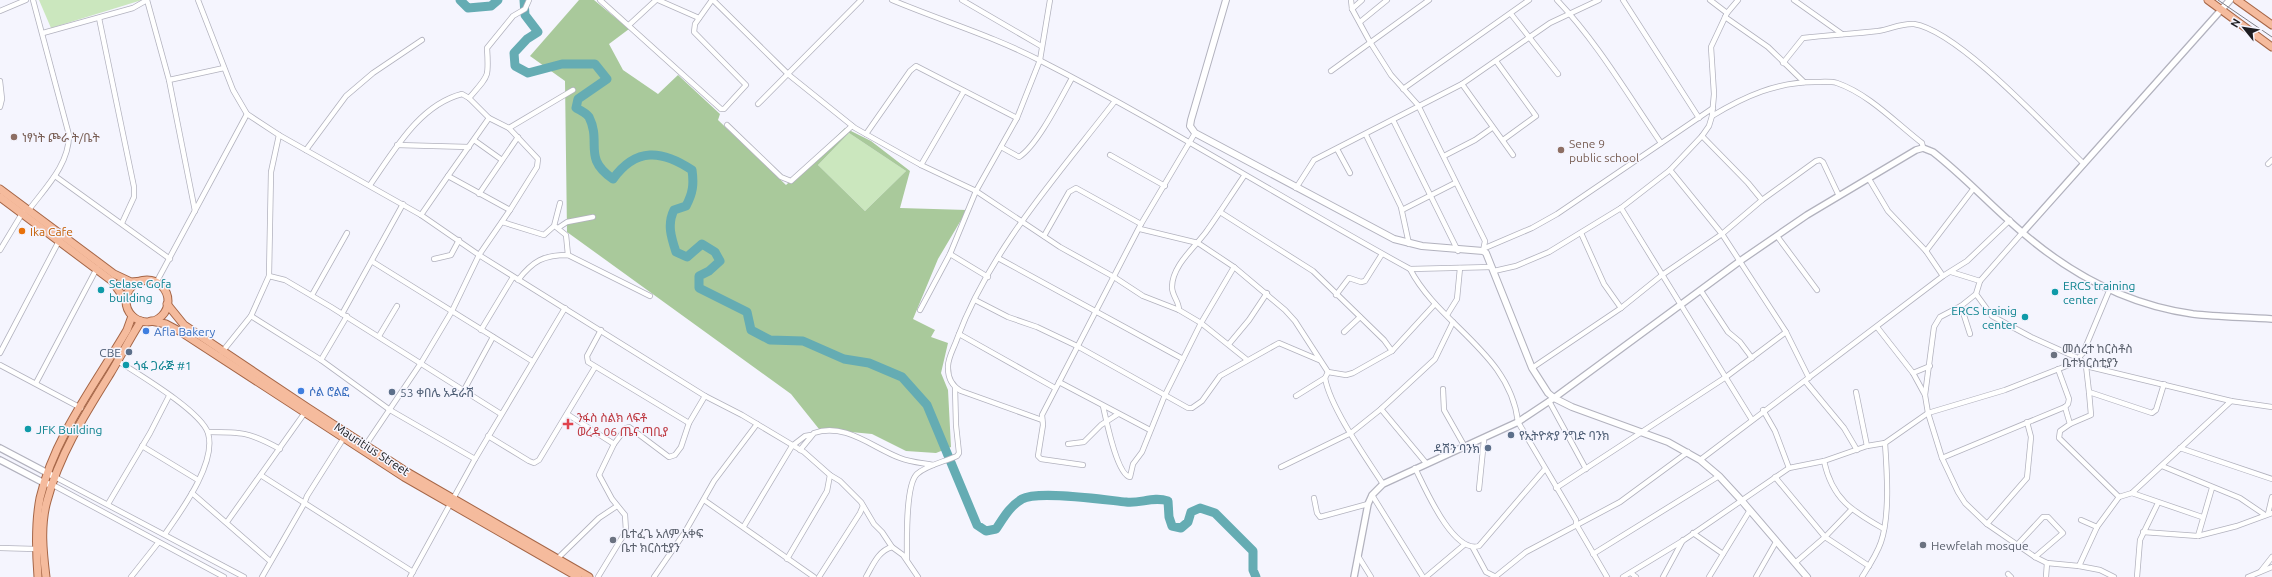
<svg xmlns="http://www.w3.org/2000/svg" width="2272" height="577" viewBox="0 0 2272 577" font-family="Ubuntu,'Noto Sans Ethiopic',sans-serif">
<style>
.green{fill:#cbe7be}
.forest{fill:#a9c99b;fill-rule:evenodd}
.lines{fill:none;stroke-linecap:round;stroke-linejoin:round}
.river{stroke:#65acb3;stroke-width:9}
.minor-casing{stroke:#b2b2be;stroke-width:6}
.tertiary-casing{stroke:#b2b2be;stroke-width:8}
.secondary-casing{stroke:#b2b2be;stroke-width:8}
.primary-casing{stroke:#a66647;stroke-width:9}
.minor{stroke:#fff;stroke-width:4.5}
.tertiary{stroke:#fff;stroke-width:5.5}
.secondary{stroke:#fff;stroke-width:6}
.primary{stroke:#f5bb9d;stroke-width:7}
.tram{stroke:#7f7f86;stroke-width:1}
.education-dot{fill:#8d6e63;stroke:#f5f5fe;stroke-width:1.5}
.food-dot{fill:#e8710a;stroke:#f5f5fe;stroke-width:1.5}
.culture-dot{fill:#0f9aa8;stroke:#f5f5fe;stroke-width:1.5}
.shop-dot{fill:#3f7fe0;stroke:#f5f5fe;stroke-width:1.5}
.service-dot{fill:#5c6f8a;stroke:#f5f5fe;stroke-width:1.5}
.worship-dot{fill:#6b7280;stroke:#f5f5fe;stroke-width:1.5}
.health-dot{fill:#e0444e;stroke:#f5f5fe;stroke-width:1.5}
.labels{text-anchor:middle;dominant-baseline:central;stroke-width:3;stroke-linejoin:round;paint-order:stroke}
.education-label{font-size:12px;fill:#785e54;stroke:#f5f5fe;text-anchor:start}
.food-label{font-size:12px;fill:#c56008;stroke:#f5f5fe;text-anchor:start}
.culture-label{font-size:12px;fill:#0d838f;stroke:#f5f5fe;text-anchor:start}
.shop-label{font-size:12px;fill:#366cbe;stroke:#f5f5fe;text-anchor:start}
.worship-label{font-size:12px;fill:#5b616d;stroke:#f5f5fe;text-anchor:start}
.service-label{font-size:12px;fill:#4e5e75;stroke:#f5f5fe;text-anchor:end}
.health-label{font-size:12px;fill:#be3a42;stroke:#f5f5fe;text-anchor:start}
.street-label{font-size:12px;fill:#1d1d21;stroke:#f5f5fe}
</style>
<rect width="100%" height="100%" fill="#f5f5fe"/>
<g class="green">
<polygon points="39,0 142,0 51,28"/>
<polygon points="849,133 906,171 865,211 818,165"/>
</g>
<path class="forest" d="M579,0H594L629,29L609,44L623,70L658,94L678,75L720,114L718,120L786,185L845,128L871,141L910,171L900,208L967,210L938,259L913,319L935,330L931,337L948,343L941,373L948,390L951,447L936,453L906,451L872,434L819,429L791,394L567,232L565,81L530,56ZM849,133L906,171L865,211L818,165Z"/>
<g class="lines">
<g class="river">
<polyline points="460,0 468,8 491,6 498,0"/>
<path d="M524,0L525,15L538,32L527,39L514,53L515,66L528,73L562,64H595L607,79L578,99L576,108C580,110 587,114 589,117C602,143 582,158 613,179C636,147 662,150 692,170C694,184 693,193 686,206L674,210C667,224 671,237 676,252L687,257L702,244L715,252L720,261L709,271L699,276V288L747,312L751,330L770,340L803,341L844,359L869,363L902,377L927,405L977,525L986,531L996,529C1004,517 1010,506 1022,499C1038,490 1106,500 1126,502C1140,504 1153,496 1168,501L1169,517L1172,526L1181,528L1188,522L1191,512L1200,508L1215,513L1253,551V570L1256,577"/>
</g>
<g class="minor-casing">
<g id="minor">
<polyline points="198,0 233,90 247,114 279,135 421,215 479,255 705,396 689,423 681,447 675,455 669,457 629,427 626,428 614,444 599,475 612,499 625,515 626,531 598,577"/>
<polyline points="600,0 721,109 724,109 746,85 694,32 695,24 712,0"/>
<polyline points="658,0 699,18"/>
<polyline points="713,0 789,75 855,128 921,165 976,191 1060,247 1114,277 1143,296 1179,310 1201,323 1246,359"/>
<path d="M892,0C942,21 993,36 1041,61C1166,125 1286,201 1410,269C1439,325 1510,353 1518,422L1576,520V524L1607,577"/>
<polyline points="962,0 1041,46"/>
<polyline points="1351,0 1352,9 1370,42 1391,75 1418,105 1485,241 1483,251"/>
<path d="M1557,0C1597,42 1628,95 1661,143"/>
<polyline points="1623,0 1699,118"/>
<polyline points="1710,0 1727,13"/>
<polyline points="1794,0 1842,34"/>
<polyline points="1352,9 1362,0"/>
<polyline points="0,11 26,0"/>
<polyline points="1511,14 1558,74"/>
<polyline points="1725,17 1768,47 1804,82"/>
<polyline points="99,18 134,187 134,197 122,223"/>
<polyline points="1360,22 1387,0"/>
<polyline points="629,25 656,0"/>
<polyline points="43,33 133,8 147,0 169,80 195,211"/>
<polyline points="1496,61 1536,116 1503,140"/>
<path d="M1783,63L1803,38C1828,35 1853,34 1878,31C1891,29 1901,23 1914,24C1959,31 2049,130 2084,164"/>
<polyline points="1331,71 1429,0"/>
<polyline points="169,80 224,68"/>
<polyline points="0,81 2,99 0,107"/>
<polyline points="1462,84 1513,155"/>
<polyline points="1403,89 1529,0"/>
<path d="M469,98C489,75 489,78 487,48L513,16L525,9L529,0"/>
<polyline points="758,104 861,0"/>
<path d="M1712,116C1745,96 1777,82 1815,82C1822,82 1831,81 1837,83C1869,94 1896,123 1922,143L1923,148"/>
<polyline points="1393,120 1458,251"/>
<polyline points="727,125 781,177 791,181 852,126"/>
<polyline points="509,128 573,90"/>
<polyline points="866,134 910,71 916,66 1017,118"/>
<polyline points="1366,135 1401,207 1409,244"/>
<polyline points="1702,136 1748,183 1762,200"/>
<polyline points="474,140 502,160"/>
<polyline points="397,145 469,147"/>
<path d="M1001,147L1019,157C1037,146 1061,98 1072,78"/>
<polyline points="1337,149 1350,173"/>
<polyline points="306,150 346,96 373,73 422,40"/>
<polyline points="1110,155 1165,186"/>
<polyline points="1444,156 1475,140 1492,128"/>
<polyline points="2268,164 2272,160"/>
<polyline points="921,165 964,91"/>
<polyline points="1670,170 1722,234 1786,332 1809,378"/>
<polyline points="55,176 170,259"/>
<polyline points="448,176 489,118"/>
<polyline points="1869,179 1888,211 1926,251 1943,276"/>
<polyline points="1296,188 1314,160 1462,84 1550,23 1599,0"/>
<polyline points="479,194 518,137"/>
<polyline points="1621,208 1752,420"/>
<polyline points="1402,210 1455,183"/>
<path d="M28,211C45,188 69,165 69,135L33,0"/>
<polyline points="1220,212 1313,271 1384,340 1392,351"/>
<polyline points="421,215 448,176 510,210"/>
<polyline points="502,222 544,235 554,226 560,203"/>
<polyline points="556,227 566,235 568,255"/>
<polyline points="558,228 567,222 593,217"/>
<polyline points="1140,229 1198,243 1234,267 1285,310 1295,321 1328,372 1346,375 1353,373 1392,351 1435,304"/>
<polyline points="1581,233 1604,284 1621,308"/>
<polyline points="1044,236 1069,192 1076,188 1141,224"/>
<polyline points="1777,236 1817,290"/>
<polyline points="1485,248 1532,228 1557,214 1713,108"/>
<polyline points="0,250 23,212"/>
<polyline points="1926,251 1974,188"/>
<polyline points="950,254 988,277"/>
<polyline points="998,258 1183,359"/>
<polyline points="434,259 451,255 459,240"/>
<polyline points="373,262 532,361"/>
<polyline points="1410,269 1492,267"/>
<polyline points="1494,271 1516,266 1549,252 1621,208 1670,170 1702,136 1709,126 1712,116 1714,94 1711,47 1727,13 1738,0"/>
<polyline points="1951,272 1980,281 1976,294 1992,316 2031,337 2080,359 2086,366 2231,401 2132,493 2119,497 2097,527 2079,566 2047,563 2035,557 1987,524 1965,503 1958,492 1942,458 1928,413 1925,395 1934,327 1940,317 1961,306 1976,294"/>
<polyline points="269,276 285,280 331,307 501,414"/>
<path d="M518,280C533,261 543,255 568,255L650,296"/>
<polyline points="1980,281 2022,233"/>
<polyline points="156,283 247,114"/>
<polyline points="1701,291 1728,332 1740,342 1752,358"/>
<polyline points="312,295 347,233"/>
<polyline points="1336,295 1349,278 1361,282 1365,281 1382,254"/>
<polyline points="975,300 1008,317 1037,327 1077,346 1188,408 1192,408 1202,401 1220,376 1279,343 1319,360"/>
<polyline points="1961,306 1970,334"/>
<polyline points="920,310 950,254 976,191 1017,118 1040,60 1050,0"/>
<path d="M1179,310C1179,301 1172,296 1172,287C1172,266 1194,248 1206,232C1219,214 1231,195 1244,176"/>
<polyline points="342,314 403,204"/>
<polyline points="1447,315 1457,299 1460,268"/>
<polyline points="251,316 321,360 390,410 475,459"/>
<polyline points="1877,327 1913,373 1925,395"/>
<polyline points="481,330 513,277"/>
<polyline points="601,330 587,356 588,362 689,423"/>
<polyline points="1344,332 1360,317"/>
<polyline points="959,334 1055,388"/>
<polyline points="379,336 397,306"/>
<polyline points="1229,344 1249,320 1267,293"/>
<polyline points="222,352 251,316 269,276 271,172 279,135"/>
<polyline points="0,353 60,239"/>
<polyline points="321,360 347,316"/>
<path d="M118,361C138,374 201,411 208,433C217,463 181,511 165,534"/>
<polyline points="0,365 81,408"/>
<polyline points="2086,366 2089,392 2152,413 2156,410 2164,384"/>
<polyline points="1532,368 1621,308 1662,275 1722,234 1762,200 1816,161 1820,160 1823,162 1839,196"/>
<path d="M1328,372L1325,378C1330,407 1366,458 1383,484"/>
<polyline points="1913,373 1930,366"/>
<polyline points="1805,381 1844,428 1857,450"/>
<polyline points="1059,382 1150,430"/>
<polyline points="36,383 97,268"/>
<polyline points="1443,389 1444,410 1465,447"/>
<polyline points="464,390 493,337"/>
<polyline points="1856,392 1867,446"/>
<polyline points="705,396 742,415 804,452 830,475 840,481 861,502 874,524 882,532 892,547 903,555 918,577"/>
<polyline points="1296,396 1325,378"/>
<polyline points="1549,401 1586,469"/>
<polyline points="2231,401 2272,407"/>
<path d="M1103,406C1106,419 1117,475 1130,477L1133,464L1142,452L1165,395L1201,323L1234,267"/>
<polyline points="2065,407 2070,424 2060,431 2059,438 2119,497"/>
<polyline points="1381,409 1426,463"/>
<polyline points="1763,410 1775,431 1789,468"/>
<polyline points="567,414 614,444"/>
<path d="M1042,420L961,391C952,386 948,378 948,368C947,359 954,348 957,339C990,250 1057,176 1115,101"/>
<polyline points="2070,424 2091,415 2089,392"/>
<path d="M208,432C242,432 249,432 280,449"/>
<polyline points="488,436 529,461 534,463 539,460 595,367"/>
<polyline points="1068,444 1084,442 1101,425 1118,414"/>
<polyline points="142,446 198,480"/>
<path d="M365,446L421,363L452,311L479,255L510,210L537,167L538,159L509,128L489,118L469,98L462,94C419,105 394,151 370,185"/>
<polyline points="2180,448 2272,479"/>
<path d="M800,450L814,433C845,422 873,448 900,458C910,462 922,463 933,465"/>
<polyline points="1942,458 2065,407 2068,404 2069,399 2058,369"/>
<polyline points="1700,460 1943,276 1967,261 2010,220"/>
<path d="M1824,461C1832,499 1852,511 1884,529"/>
<polyline points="1083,465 1041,459 1038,456 1043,425 1042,415 1141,224 1195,133"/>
<polyline points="2162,466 2240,498 2265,515"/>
<polyline points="1281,467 1351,433 1381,409 1435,359 1453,322"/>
<path d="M1415,468C1425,488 1453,554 1479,546L1545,469"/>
<polyline points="262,476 413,572"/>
<polyline points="55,477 244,577"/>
<polyline points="1775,477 1825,537 1869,566"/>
<polyline points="53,485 224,577"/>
<polyline points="1556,488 1726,377 1786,332"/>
<polyline points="1479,489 1484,440"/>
<polyline points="192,493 270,561"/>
<polyline points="2132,493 2202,517"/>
<polyline points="1372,495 1423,577"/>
<polyline points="1314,498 1317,513 1320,517 1368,504"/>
<polyline points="704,500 814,577"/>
<polyline points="108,504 150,433 169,396"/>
<polyline points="2268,514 2272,497"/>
<polyline points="2081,520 2097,527"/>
<polyline points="227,522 306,411"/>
<polyline points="1987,524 2027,478 2031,437 2027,422"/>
<polyline points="744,526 792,446 805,436 811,435"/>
<polyline points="2143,532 2198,536 2237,526 2272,513"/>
<polyline points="1693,533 1723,554"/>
<polyline points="2198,536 2212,488"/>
<polyline points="2017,545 2043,517 2048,517 2063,533 2035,557"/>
<polyline points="0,548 36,549"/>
<polyline points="1473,548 1486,572 1496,577"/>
<polyline points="1593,554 1719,476"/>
<polyline points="1358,556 1371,577"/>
<polyline points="558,558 599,518 617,506"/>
<polyline points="787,559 827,491 830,475"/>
<path d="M907,560C907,544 905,485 917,474C927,465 944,462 957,456L959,453L956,425L955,387"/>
<polyline points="1795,563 1825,537 1851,510"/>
<polyline points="2079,566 2100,570 2114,577"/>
<polyline points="2261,571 2272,557"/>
<polyline points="1631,573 1636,577"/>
<polyline points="2008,574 2011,577"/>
<polyline points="131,577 158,543"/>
<polyline points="262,577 304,504 307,496 345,436"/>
<polyline points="410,577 475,459 565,308"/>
<polyline points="654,577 685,532 714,481 757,424"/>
<polyline points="819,577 860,513 863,506"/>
<path d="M866,577C873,565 878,551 892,547"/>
<polyline points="1426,577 1464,545"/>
<polyline points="1495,577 1526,552 1620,502 1688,452"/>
<polyline points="1623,577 1684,540 1789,468 1824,461 1867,446 1885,443 1928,413 2005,390 2074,363 2083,353 2109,291"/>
<polyline points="1663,577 1683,540"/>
<polyline points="1709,577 1750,510"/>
<polyline points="1756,577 1776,542"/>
<path d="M1862,577C1869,566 1877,554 1881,542C1890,516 1887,471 1885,443"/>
<polyline points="2046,577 2047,563"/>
<polyline points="2137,577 2140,540 2158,503"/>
<polyline points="2248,577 2272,567"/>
</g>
</g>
<g class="tertiary-casing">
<g id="tertiary">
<polyline points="2022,233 2221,10"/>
<polyline points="0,448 55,477"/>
<polyline points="0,460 44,483 53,485"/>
<path d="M1354,577L1368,504L1372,495L1383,484L1518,422L1554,398L1740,261L1807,215L1916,150L1923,148L1933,152C1965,177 1992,207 2023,233C2073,276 2128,305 2193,314C2219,317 2246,317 2272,319"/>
</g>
</g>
<g class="secondary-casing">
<g id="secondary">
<polyline points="1226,0 1191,120 1190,126 1195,133 1394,239 1422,246 1483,251 1486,253 1532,368 1548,393 1554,398 1572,407 1668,442 1700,460 1719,476 1742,501 1807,577"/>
<polyline points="2221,10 2230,0"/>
</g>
</g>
<g class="primary-casing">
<g id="primary">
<polyline points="2208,0 2272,47"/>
<polyline points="2237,0 2272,25"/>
<polyline points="0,189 114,274 131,282 143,281"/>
<polyline points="0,197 112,281 126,301"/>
<circle cx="147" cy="301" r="21"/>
<polyline points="167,304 184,325 308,408 407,472 589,577"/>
<polyline points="151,321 166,324 181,332 404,477 578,577"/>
<path d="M38,577C36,551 35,524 40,498C54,437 96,383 127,330L132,316"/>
<path d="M46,577C43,552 40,526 47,501C59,455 85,414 110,374C121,356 130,338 141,321"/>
</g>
</g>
<use href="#minor" class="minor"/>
<use href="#tertiary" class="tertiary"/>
<use href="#secondary" class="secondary"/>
<use href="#primary" class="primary"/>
<polyline class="tram" points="2218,0 2272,37"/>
</g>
<g class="education-dot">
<circle cx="14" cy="137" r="4"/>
<circle cx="1561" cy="150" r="4"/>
</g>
<circle class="food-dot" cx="22" cy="231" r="4"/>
<g class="culture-dot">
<circle cx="101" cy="290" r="4"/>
<circle cx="2055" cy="292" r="4"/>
<circle cx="2025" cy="317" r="4"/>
<circle cx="126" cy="365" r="4"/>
<circle cx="28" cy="429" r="4"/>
</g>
<g class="shop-dot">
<circle cx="146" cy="331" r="4"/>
<circle cx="301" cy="391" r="4"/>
</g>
<g class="service-dot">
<circle cx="129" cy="352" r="4"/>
<circle cx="392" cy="392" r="4"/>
<circle cx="1511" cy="435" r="4"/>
<circle cx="1488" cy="448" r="4"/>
</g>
<g class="worship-dot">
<circle cx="2054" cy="355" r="4"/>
<circle cx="613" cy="540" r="4"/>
<circle cx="1923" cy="545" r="4"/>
</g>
<path class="health-dot" d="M566 418h4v4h4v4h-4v4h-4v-4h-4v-4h4z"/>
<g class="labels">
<g class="education-label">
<text x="22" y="137">ነፃነት ጮራ ት/ቤት</text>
<text x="1569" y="143">Sene 9<tspan x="1569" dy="14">public school</tspan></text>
</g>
<g class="food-label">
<text x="30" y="231">Ika Cafe</text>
</g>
<g class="culture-label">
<text x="109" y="283">Selase Gofa<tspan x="109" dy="14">building</tspan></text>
<text x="2063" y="285">ERCS training<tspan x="2063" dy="14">center</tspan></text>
<text x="2017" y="310" text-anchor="end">ERCS trainig<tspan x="2017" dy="14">center</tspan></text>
<text x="134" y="365">ጎፋ ጋራጅ #1</text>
<text x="36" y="429">JFK Building</text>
</g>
<g class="shop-label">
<text x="154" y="331">Afla Bakery</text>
<text x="309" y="391">ሶል ሮልፎ</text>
</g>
<g class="worship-label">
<text x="2062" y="348">መሰረተ ከርስቶስ<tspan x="2062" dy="14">ቤተክርስቲያን</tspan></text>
<text x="621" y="533">ቤተፈጌ አለም አቀፍ<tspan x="621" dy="14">ቤተ ክርስቲያን</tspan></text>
<text x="1931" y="545">Hewfelah mosque</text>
</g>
<g class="service-label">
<text x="121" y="352">CBE</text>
<text x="400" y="392" text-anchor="start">53 ቀበሌ አዳራሽ</text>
<text x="1519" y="435" text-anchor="start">የኢትዮጵያ ንግድ ባንክ</text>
<text x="1480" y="448">ዳሽን ባንክ</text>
</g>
<g class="health-label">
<text x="577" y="417">ንፋስ ስልክ ላፍቶ<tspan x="577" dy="14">ወረዳ 06 ጤና ጣቢያ</tspan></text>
</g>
<g class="street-label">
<text transform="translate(372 449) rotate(33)">Mauritius Street</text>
</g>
</g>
<g transform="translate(2244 28) rotate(300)" stroke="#f5f5fe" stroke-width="3" paint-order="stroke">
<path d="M0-3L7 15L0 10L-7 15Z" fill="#1d1d21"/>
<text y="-6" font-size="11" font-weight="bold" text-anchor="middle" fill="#1d1d21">N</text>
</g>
</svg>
